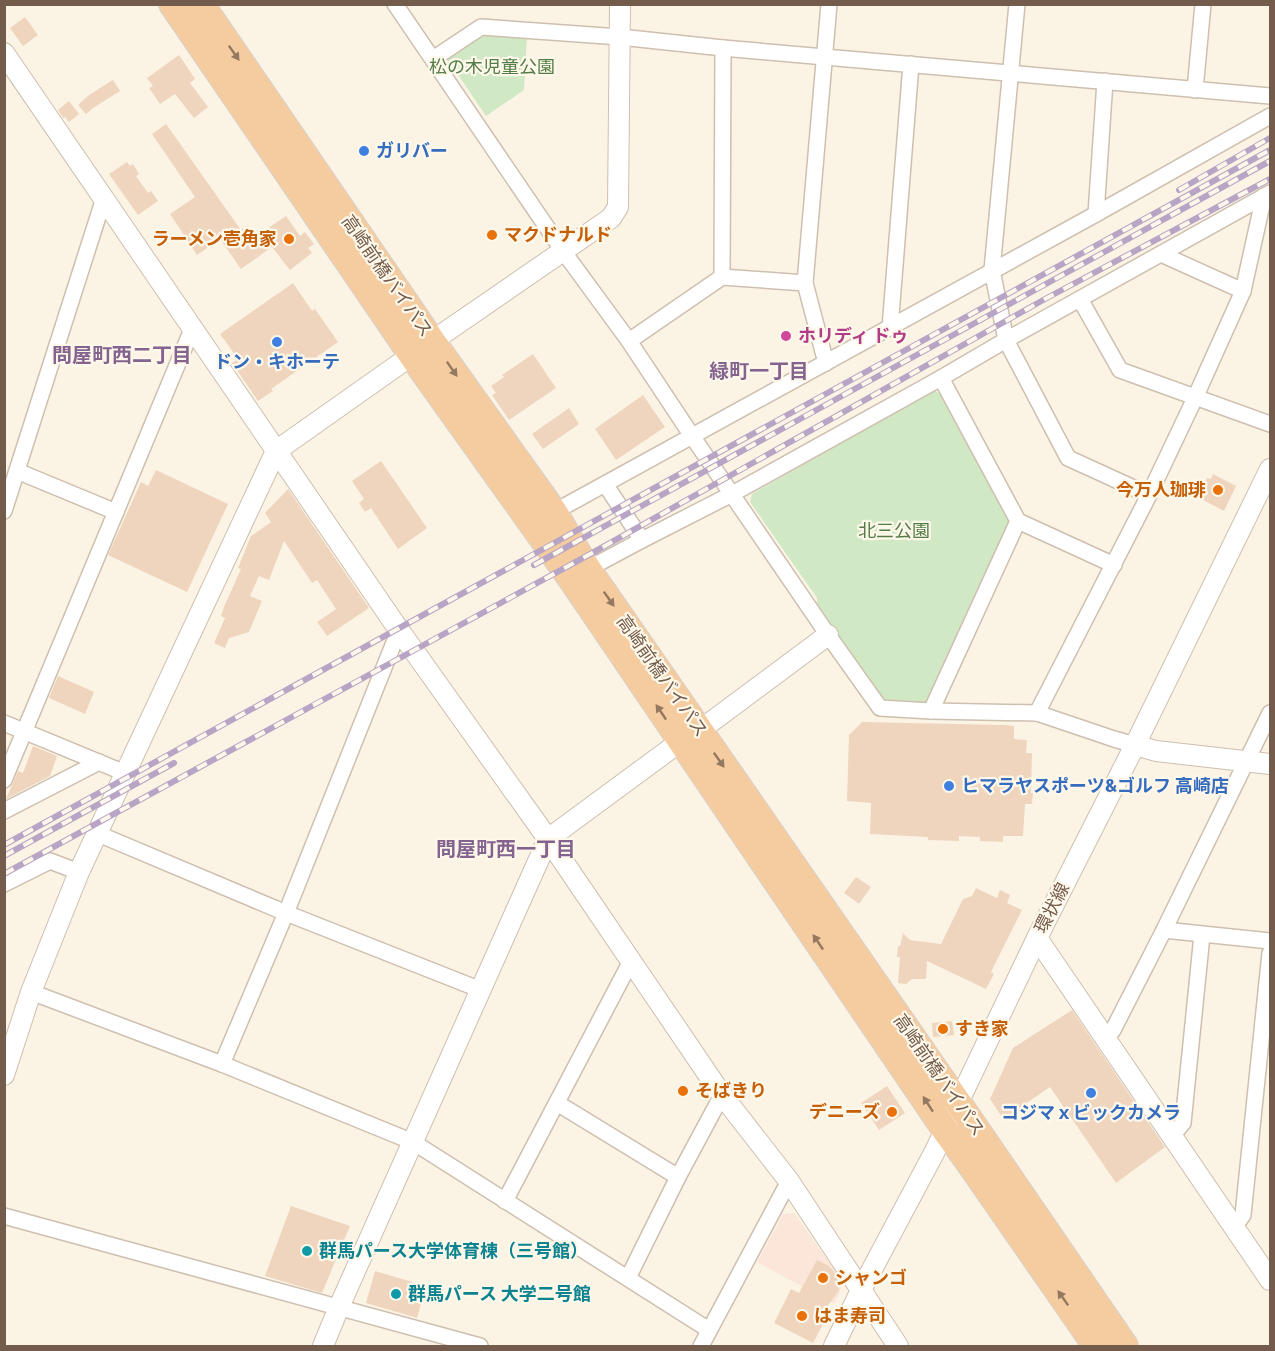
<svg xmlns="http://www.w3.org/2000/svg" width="1275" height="1351" viewBox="0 0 1275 1351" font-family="'Fira Sans Condensed','Noto Sans JP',sans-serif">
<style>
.commercial{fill:#fbe6d9}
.green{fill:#d0e8c4}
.building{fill:#efd5be}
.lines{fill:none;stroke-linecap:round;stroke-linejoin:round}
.minor-casing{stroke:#cebfaf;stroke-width:18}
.tertiary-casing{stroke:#cebfaf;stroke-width:22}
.trunk-casing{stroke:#d8d1cd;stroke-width:28}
.minor{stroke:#fff;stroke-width:15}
.tertiary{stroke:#fff;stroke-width:20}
.trunk{stroke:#f5cc9f;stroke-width:26}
.rail-casing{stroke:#b8a4c4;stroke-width:6}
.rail{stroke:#fef8eb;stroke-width:4;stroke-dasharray:11;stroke-linecap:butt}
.oneway{fill:#947860}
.shop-dot{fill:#3f7fe0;stroke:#fef8eb;stroke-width:2}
.food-dot{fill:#e8710a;stroke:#fef8eb;stroke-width:2}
.hotel-dot{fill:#d1479c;stroke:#fef8eb;stroke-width:2}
.culture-dot{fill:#0f9aa8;stroke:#fef8eb;stroke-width:2}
.labels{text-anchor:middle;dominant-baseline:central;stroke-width:4.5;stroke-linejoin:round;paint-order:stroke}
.park-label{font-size:18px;fill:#537d46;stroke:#fef8eb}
.shop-label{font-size:18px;font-weight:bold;fill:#366cbe;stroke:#fef8eb;text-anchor:start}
.food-label{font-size:18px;font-weight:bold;fill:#c56008;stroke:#fef8eb;text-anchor:start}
.street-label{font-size:18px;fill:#735c4b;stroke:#fef8eb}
.hotel-label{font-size:18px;font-weight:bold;fill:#b23c85;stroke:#fef8eb;text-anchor:start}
.culture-label{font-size:18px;font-weight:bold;fill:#0d838f;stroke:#fef8eb;text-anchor:start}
.neighbourhood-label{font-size:20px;font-weight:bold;fill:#84638f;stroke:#fef8eb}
</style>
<rect width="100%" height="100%" fill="#fbf4e5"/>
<polygon class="commercial" points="794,1213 840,1278 840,1293 834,1304 757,1262 783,1214"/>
<g class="green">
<polygon points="481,33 527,36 524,90 486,116 446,57"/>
<path d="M933,390L941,394L1010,515V524L928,702C919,705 901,706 891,703C884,701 880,696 875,690L817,606V598L750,502L752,494Z"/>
</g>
<g class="building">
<polygon points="25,17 38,35 23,46 10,28"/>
<polygon points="179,55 195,79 190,83 208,107 194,118 175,94 160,104 149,88 153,86 147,78"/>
<polygon points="113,80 120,91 93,108 86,114 78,105 89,95"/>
<polygon points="69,101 79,114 69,122 65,117 63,118 58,110"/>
<polygon points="166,124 241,230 247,226 255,237 286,216 300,236 305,232 314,244 308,248 312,253 290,270 272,247 241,269 220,239 197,255 170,214 195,197 152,134"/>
<polygon points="127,162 130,166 133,164 139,174 136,176 148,193 151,191 158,201 138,215 109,174"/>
<polygon points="293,283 312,311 315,309 338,342 271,389 273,391 258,401 232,363 238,359 220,334"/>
<polygon points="533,354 556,388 509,420 492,395 496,393 491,386 504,377 502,375"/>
<polygon points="643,395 665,427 616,460 595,429"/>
<polygon points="569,408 579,424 543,449 532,434"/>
<polygon points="381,461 427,528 398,549 371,508 365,512 359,503 364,499 352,481"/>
<polygon points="156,470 228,504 187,592 108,555 141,482 148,486"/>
<polygon points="1213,474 1236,486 1224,511 1201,499 1202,495 1199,494 1207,478 1211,479"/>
<polygon points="288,489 369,608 327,636 317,622 336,609 317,580 312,583 284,541 269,580 259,576 250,596 262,601 249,632 229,638 225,648 214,643 225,618 221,616 224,607 241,569 238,568 251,536 271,522 265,513"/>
<polygon points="58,676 94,692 85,714 49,698"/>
<polygon points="862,722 1004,725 1014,726 1014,739 1027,740 1026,753 1032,753 1031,793 1033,793 1032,804 1025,804 1023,836 1003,836 1003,842 980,841 980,837 959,836 959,841 928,840 928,837 870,834 871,803 847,801 849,735"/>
<polygon points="33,746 57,756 50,776 6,799 18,771 23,773"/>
<polygon points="856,877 871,887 859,904 844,893"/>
<polygon points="976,888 997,898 1000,890 1010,895 1007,903 1022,910 991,972 994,974 986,989 927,961 926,979 912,979 906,984 898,983 900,957 897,957 898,946 900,946 903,933 910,940 941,944 963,899 972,896"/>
<polygon points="1072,1010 1165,1147 1116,1183 1050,1087 1003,1119 990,1099 1013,1048"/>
<polygon points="952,1021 954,1035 933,1037 932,1023"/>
<polygon points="887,1086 905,1113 879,1130 861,1103"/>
<polygon points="291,1206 350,1226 322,1293 265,1276"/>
<polygon points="817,1260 829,1266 837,1276 839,1290 827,1307 831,1309 813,1343 774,1323 791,1289 799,1293"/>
<polygon points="375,1271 426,1286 417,1318 366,1303"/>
</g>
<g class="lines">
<g class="minor-casing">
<g id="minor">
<polyline points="395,4 563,251 629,341 692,436 828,635 880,708 931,711 1037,713 1114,739 1135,745"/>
<polyline points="1017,4 992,270 1006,340 1068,458 1149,495"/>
<polyline points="433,59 481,27 620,37 723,48 1270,96"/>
<polyline points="1195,90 1203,4"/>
<polyline points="1096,214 1105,81"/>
<polyline points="1161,254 1243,291"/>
<polyline points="722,277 723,48"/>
<polyline points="1080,299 1120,370 1270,424"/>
<polyline points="890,328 911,64"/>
<polyline points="629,341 722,277 805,283"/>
<polyline points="826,363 805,283 829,4"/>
<polyline points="941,378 1018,521 1114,565"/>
<polyline points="17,471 116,512"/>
<polyline points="605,484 642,540"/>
<polyline points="4,511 104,198"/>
<polyline points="554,512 1096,214 1270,116"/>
<polyline points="587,568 599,563 642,540 732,494 941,378 1006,340 1270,193"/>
<polyline points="931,711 1018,521"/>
<polyline points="1037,713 1149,495 1195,398 1243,291 1264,196"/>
<polyline points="4,723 125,773"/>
<polyline points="4,780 193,327"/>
<polyline points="4,811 99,762"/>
<polyline points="96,833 286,913 481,990"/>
<polyline points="4,884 50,861 79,872"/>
<polyline points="1164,930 1270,941"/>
<polyline points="31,992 222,1064 413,1142 709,1330"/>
<polyline points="1106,1039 1113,1030 1164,930 1270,713"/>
<polyline points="222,1064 286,913 399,630"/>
<polyline points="557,1103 678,1177"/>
<polyline points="1172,1136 1183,1123 1202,935"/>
<polyline points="505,1201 631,961"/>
<polyline points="4,1216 480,1346"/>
<polyline points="1234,1227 1243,1215 1270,953"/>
<polyline points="628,1278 678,1177 722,1095"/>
<polyline points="701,1346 789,1181"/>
</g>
</g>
<g class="tertiary-casing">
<g id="tertiary">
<polyline points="4,53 399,630 548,839 722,1095 789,1181 898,1346"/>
<polyline points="699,731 828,635"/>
<polyline points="1135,745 1156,751 1270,764"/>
<polyline points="1037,938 1270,1280"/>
<polyline points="4,1075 31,992 79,872 276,451 412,355 611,218 618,207 620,4"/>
<polyline points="323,1346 339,1307 548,839 681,741"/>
<polyline points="834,1346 861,1290 934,1153 1037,938 1135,745 1270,469"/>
</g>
</g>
<g class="trunk-casing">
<g id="trunk">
<polyline points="172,4 422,370 569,576 945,1130 967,1160 1096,1346"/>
<polyline points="201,4 432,341 554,512 587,568 979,1133 1125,1346"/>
</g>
</g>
<use href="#minor" class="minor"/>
<use href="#tertiary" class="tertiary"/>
<use href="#trunk" class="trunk"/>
<g class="rail-casing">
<g id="rail">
<polyline points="1179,190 1270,138"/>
<polyline points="534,565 1270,161"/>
<polyline points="4,845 1270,150"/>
<polyline points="4,856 174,763"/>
<polyline points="4,874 594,552 1045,299 1270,179"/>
</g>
</g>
<use href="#rail" class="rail"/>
</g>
<defs><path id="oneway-solid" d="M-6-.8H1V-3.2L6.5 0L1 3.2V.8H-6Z" transform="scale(1.5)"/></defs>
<g class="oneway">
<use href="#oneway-solid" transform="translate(234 53) rotate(55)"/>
<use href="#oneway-solid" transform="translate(452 369) rotate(55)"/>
<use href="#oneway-solid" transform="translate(609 599) rotate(55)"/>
<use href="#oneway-solid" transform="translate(661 712) rotate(-124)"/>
<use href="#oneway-solid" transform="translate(719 760) rotate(55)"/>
<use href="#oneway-solid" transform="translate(818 942) rotate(-124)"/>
<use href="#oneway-solid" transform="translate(928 1104) rotate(-123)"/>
<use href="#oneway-solid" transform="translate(1063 1298) rotate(-125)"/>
</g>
<g class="shop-dot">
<circle cx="364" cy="151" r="6"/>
<circle cx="277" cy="342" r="6"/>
<circle cx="949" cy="786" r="6"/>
<circle cx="1091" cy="1093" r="6"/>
</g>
<g class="food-dot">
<circle cx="492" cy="235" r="6"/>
<circle cx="289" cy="239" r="6"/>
<circle cx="1218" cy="490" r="6"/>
<circle cx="943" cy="1029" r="6"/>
<circle cx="683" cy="1091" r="6"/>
<circle cx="892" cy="1112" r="6"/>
<circle cx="823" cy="1278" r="6"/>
<circle cx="802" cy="1316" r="6"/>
</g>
<circle class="hotel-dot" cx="786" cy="336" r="6"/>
<g class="culture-dot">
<circle cx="307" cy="1251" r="6"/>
<circle cx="396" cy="1294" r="6"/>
</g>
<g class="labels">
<g class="park-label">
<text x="492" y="67">松の木児童公園</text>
<text x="894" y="531">北三公園</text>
</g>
<g class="shop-label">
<text x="376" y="151">ガリバー</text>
<text x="277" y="362" text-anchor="middle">ドン・キホーテ</text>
<text x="961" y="786">ヒマラヤスポーツ&amp;ゴルフ 高崎店</text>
<text x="1091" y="1113" text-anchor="middle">コジマｘビックカメラ</text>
</g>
<g class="food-label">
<text x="504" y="235">マクドナルド</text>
<text x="277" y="239" text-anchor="end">ラーメン壱角家</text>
<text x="1206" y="490" text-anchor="end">今万人珈琲</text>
<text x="955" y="1029">すき家</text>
<text x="695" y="1091">そばきり</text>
<text x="880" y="1112" text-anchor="end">デニーズ</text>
<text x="835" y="1278">シャンゴ</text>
<text x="814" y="1316">はま寿司</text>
</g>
<g class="street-label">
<text transform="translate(387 276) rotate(55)">高崎前橋バイパス</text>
<text transform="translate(662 676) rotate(55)">高崎前橋バイパス</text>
<text transform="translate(1052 908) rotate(-63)">環状線</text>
<text transform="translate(939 1075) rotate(55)">高崎前橋バイパス</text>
</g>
<g class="hotel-label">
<text x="798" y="336">ホリディ ドゥ</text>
</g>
<g class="culture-label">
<text x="319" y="1251">群馬パース大学体育棟（三号館）</text>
<text x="408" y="1294">群馬パース 大学二号館</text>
</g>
<g class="neighbourhood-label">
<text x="122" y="355">問屋町西二丁目</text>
<text x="759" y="371">緑町一丁目</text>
<text x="506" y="849">問屋町西一丁目</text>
</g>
</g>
<rect width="1275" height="1351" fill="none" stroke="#735c4b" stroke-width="12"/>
</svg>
